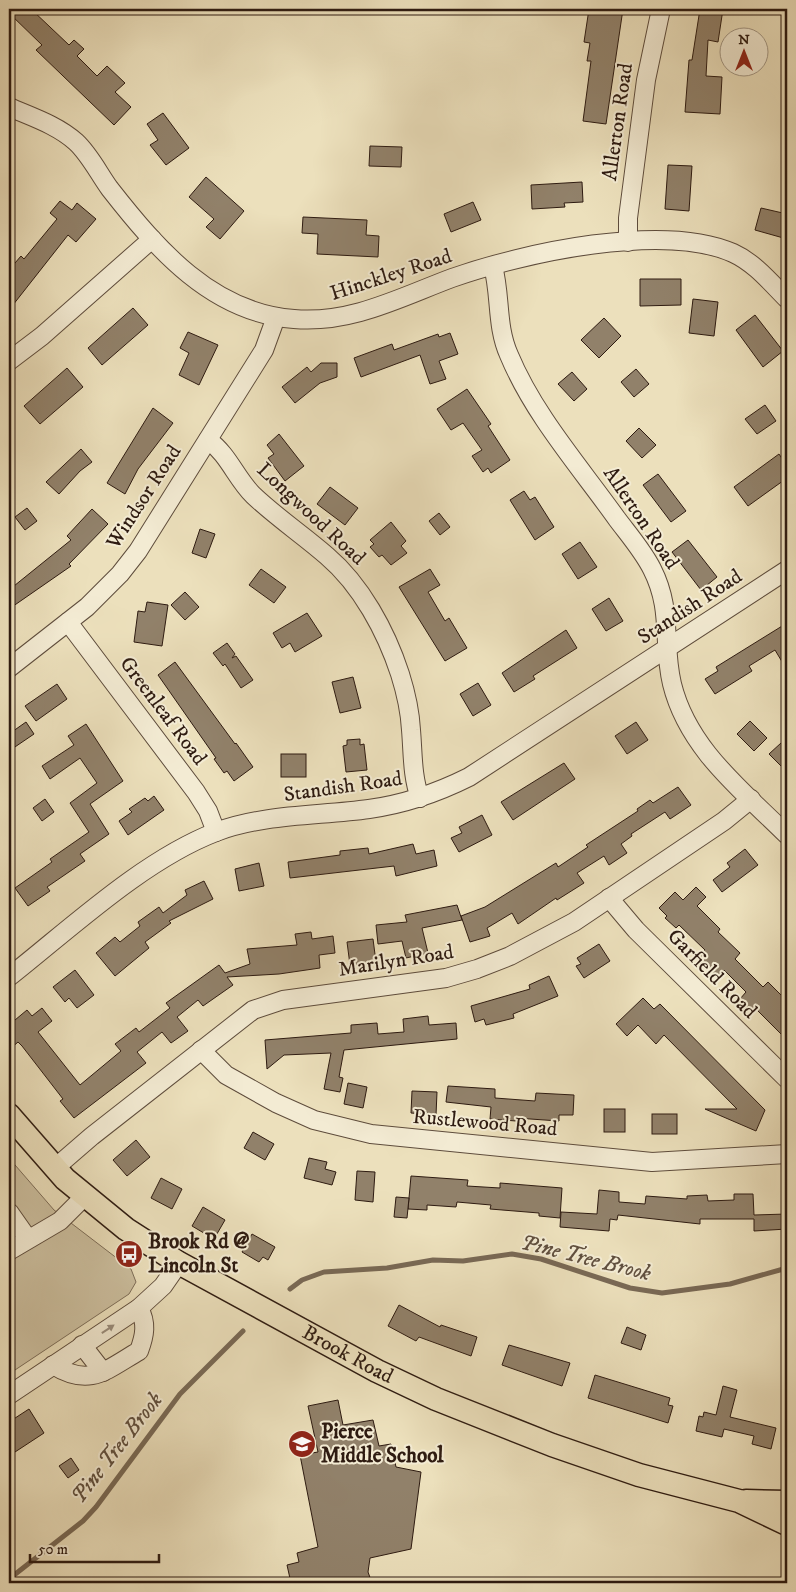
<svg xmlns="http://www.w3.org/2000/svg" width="796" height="1592" viewBox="0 0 796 1592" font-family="'IM FELL DW Pica',serif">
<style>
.green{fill:#ccbf9f;stroke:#7d6d58}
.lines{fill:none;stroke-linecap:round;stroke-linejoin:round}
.stream{stroke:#796955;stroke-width:5}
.building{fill:#91816a;stroke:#2e1b11}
.minor-casing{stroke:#5e4c3c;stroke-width:20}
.major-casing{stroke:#2e1b11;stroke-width:25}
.minor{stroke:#f3ebd3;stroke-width:18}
.major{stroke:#ece0bc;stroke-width:22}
.oneway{fill:#9a8d7c}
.labels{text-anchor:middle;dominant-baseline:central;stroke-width:4;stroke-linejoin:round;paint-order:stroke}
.street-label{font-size:21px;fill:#2e1b11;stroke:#f3ebd3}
.poi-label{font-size:21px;font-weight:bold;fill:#2e1b11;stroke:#f3ebd3;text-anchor:start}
.water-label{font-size:22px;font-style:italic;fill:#604f3e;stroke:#f3ebd3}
</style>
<rect width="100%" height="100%" fill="#ece0bc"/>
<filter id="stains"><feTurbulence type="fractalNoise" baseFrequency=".004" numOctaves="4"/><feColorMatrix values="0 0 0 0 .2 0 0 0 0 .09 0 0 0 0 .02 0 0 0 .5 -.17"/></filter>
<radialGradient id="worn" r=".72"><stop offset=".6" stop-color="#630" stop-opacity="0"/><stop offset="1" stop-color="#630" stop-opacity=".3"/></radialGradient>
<polygon class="green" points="9,1158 54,1210 131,1269 136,1282 129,1294 9,1374"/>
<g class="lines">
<g class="stream">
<polyline points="290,1289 302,1280 324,1272 387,1268 433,1260 463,1261 512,1254 541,1259 630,1288 662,1293 730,1284 787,1268"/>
<polyline points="9,1579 83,1521 96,1507 180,1394 243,1331"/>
</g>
</g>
<g class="building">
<polygon points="9,9 31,9 69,45 74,40 84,49 77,56 97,76 107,66 125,83 115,92 131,107 114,125 36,50 42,45 9,13"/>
<polygon points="589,9 623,9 606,124 583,121 591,61 587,61 590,43 584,42"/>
<polygon points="700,9 723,9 718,42 708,40 706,76 722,77 720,114 685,112 689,60 692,60"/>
<polygon points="163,113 189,148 166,165 150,145 158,140 147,124"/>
<polygon points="370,146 402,147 401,167 369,166"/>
<polygon points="668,165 692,166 689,211 665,209"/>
<polygon points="206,177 244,211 220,239 206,227 214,219 189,197"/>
<polygon points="582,182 583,202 564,203 565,207 532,209 531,185"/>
<polygon points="60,201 72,210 77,203 96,219 76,242 68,235 9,310 9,270 21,256 24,259 57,219 50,213"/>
<polygon points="473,202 481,220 451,232 444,214"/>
<polygon points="761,208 787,214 787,239 755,230"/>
<polygon points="303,217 367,220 366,235 379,236 378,257 317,254 318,234 302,233"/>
<polygon points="640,279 681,279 681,305 640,306"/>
<polygon points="693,299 718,302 714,336 689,333"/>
<polygon points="133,308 148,325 102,365 88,348"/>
<polygon points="755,315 783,351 763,367 736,330"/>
<polygon points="604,318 621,336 599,358 581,340"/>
<polygon points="188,332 218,345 199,385 179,375 189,353 180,348"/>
<polygon points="450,333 458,354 439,361 446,379 430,384 420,355 361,377 354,358 392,344 394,350 438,334 439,337"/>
<polygon points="321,363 337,363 337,377 320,383 295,403 282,387 307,367 311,372"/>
<polygon points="67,368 83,387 40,424 24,406"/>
<polygon points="636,369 649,384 634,397 621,382"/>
<polygon points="572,372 587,389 574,401 558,384"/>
<polygon points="467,389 491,424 488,426 510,460 491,473 488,468 483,472 472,456 482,450 463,423 451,430 437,409"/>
<polygon points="765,405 776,421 757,434 745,419"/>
<polygon points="153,408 173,423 138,469 125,494 107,483"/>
<polygon points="639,428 656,445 642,458 626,441"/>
<polygon points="279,434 304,466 285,481 268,458 274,454 267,445"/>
<polygon points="81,449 92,462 80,471 59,494 46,482"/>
<polygon points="779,454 787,466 787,478 748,506 734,487"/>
<polygon points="658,474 686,511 671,522 643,485"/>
<polygon points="330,487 358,508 345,525 317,504"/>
<polygon points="524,491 530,500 535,497 554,527 535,540 510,500"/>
<polygon points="27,508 37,521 25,530 15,517"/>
<polygon points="92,509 108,524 69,564 71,566 9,609 9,590 71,540 67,536"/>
<polygon points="439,513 450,527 440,535 429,521"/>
<polygon points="391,522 406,541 401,546 407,553 391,565 382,555 379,557 370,547 374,544 370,540"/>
<polygon points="200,529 215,534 206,558 192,553"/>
<polygon points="688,540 717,577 701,590 672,552"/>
<polygon points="580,542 597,567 578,579 562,554"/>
<polygon points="261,569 286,587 274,603 249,585"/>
<polygon points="430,569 440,585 428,592 445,621 449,618 467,648 445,661 399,587"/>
<polygon points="185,592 199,607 185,620 171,605"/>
<polygon points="609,598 623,621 606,631 592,609"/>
<polygon points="147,602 168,605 162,646 134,642 138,611 145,612"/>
<polygon points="307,613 322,636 295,652 290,643 282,648 273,633"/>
<polygon points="787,623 787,670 775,650 749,666 752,671 715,694 705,679 718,671 716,667"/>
<polygon points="566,630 577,648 533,676 535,679 514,692 502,673"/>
<polygon points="227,643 235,654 232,658 236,656 253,680 241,688 225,664 223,666 213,653"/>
<polygon points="175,662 235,744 236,743 253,767 234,781 227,771 224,773 214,759 216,758 158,675"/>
<polygon points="353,677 361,708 340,713 332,682"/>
<polygon points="478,683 491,705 473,716 460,694"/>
<polygon points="57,684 67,699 36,721 25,706"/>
<polygon points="750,721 767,738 754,751 737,734"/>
<polygon points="26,722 34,734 9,751 9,734"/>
<polygon points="636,722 648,740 627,754 615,736"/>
<polygon points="86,724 123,781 90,804 109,834 80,854 85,861 47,887 50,891 28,906 15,888 52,862 50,859 89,832 70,803 97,783 80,758 50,779 42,766 74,745 68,736"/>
<polygon points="360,739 360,745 364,744 367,770 346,772 343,746 347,745 347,740"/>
<polygon points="781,743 787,749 787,772 769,754"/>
<rect x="281" y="754" width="25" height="23"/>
<polygon points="564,763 575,779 513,820 501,802"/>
<polygon points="678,787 691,805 670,819 665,812 631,834 632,836 621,844 627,853 609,865 604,856 577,873 584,883 557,900 556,898 518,924 512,913 487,928 490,936 470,942 461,916 485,907 556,863 558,867 588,847 586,845 638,811 637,809 650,800 653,803"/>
<polygon points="154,796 164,810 128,835 119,821 132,812 129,809 145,798 148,801"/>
<polygon points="45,799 54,812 42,821 33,808"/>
<polygon points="482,815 492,835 459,852 451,838 462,833 459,827"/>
<polygon points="413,844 416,854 434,850 437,866 396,876 394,866 290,878 288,862 340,855 340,851 368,848 369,854"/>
<polygon points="745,849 758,865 722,892 713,880 730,867 727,863"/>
<polygon points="259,863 264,886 239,891 235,869"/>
<polygon points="204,881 213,899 169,921 171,923 145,942 149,948 115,976 96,953 115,937 120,942 140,926 138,922 159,907 163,913 187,895 185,890"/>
<polygon points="696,887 706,897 697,906 720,929 718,932 740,953 735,959 763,987 768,982 787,1001 787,1040 757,1010 754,1013 740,999 746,992 724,970 717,977 697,958 705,950 679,925 676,928 665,918 667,916 659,908 675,892 683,900"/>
<polygon points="457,905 462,920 422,928 428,953 406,958 402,941 378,944 376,925 407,922 405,915"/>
<polygon points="311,932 312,939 333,936 335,953 319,955 320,968 279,974 227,977 233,985 203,1006 198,1000 177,1017 188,1031 171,1043 162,1032 137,1052 146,1063 74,1118 60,1101 63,1099 22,1046 18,1042 9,1050 9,1025 27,1010 32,1016 42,1008 52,1021 38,1032 80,1085 121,1051 115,1044 136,1028 139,1032 170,1008 166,1003 219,965 225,973 250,964 247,949 297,945 295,934"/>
<polygon points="373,939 376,962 350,965 347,942"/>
<polygon points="599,944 610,961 584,978 576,966 581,964 577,958"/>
<polygon points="75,970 94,995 77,1008 69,998 65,1002 53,987"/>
<polygon points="549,976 558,996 513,1014 514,1018 486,1025 484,1019 475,1022 471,1006 530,989 529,985"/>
<polygon points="643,998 654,1009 660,1004 765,1110 756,1131 705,1109 737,1109 664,1035 656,1044 638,1025 627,1036 616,1024"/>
<polygon points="428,1016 429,1025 456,1023 457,1039 344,1050 339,1077 343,1078 340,1092 324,1089 331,1053 284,1055 267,1069 265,1040 351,1033 351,1025 377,1023 378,1034 404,1032 403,1019"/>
<polygon points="348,1083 367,1087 363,1108 344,1104"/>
<polygon points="448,1086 495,1089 495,1098 535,1101 536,1093 574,1095 573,1115 559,1115 559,1121 516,1118 516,1121 490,1119 491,1107 446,1102"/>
<polygon points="412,1091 437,1092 436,1115 411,1113"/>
<rect x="604" y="1109" width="21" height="23"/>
<rect x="652" y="1114" width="25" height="20"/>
<polygon points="253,1132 274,1144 265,1160 244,1148"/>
<polygon points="136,1140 150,1157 127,1176 113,1160"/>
<polygon points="309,1158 327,1162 325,1169 336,1172 332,1185 304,1178"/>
<polygon points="357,1171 375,1172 373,1202 355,1200"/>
<polygon points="411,1176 468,1180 467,1186 500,1188 500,1183 562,1188 560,1218 539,1216 539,1213 490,1209 491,1205 457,1202 456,1207 427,1205 427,1210 408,1209"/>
<polygon points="161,1178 182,1189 172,1209 151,1198"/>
<polygon points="599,1190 619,1192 619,1202 645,1204 646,1196 687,1199 687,1196 707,1195 708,1201 734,1200 734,1194 753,1194 754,1215 787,1214 787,1229 754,1231 754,1219 700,1219 700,1224 618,1215 617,1220 610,1219 609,1231 560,1227 561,1212 597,1214"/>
<polygon points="396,1197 409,1198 407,1218 394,1217"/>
<polygon points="203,1207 225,1220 214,1239 192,1226"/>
<polygon points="252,1234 275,1247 268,1260 263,1257 259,1262 242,1252"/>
<polygon points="399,1305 440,1327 441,1325 477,1337 471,1356 419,1337 416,1341 388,1326"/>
<polygon points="627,1327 646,1335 641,1350 621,1343"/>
<polygon points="509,1345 570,1363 562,1386 502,1365"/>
<polygon points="595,1375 670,1398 668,1405 673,1406 668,1423 588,1398"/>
<polygon points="723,1386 737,1390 730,1417 776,1428 771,1449 752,1444 754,1436 724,1429 722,1437 696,1431 699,1416 703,1417 704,1412 716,1415"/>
<polygon points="338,1400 343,1425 373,1420 379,1446 391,1444 396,1467 421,1472 411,1549 370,1558 368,1572 372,1583 291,1583 287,1565 299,1562 297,1553 318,1547 300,1455 318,1452 308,1406"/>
<polygon points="29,1409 44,1433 15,1452 9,1442 9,1422"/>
<polygon points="71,1458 79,1470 68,1478 59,1466"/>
</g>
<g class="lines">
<g class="minor-casing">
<g id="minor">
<path d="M9,107C32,117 57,125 76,142C90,155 99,174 110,189C157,249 212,313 294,319C351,324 401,297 452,278C523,253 663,222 733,253C755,263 771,283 787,299"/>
<polyline points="628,242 628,218 646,80 661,9"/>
<path d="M493,266C501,296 496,326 509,355C534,415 580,467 617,519C629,535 643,551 652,569C673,610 662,642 672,684C688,749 742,790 787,835"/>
<polyline points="9,361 42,336 152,239"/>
<path d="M208,440C228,454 236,478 253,495C276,517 303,535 327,556C361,585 386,631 400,674C406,693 410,711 411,730C413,753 412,776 420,798"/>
<polyline points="68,622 196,792 208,811 216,832"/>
<polyline points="9,668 87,607 120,574 138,551 264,350 276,317"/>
<polyline points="609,898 636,930 787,1079"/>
<path d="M9,977C70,929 143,860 216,832C263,814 319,816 369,809C405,804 437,793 469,777L787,570"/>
<polyline points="201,1050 226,1075 276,1103 314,1120 371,1134 652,1162 787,1154"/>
<polyline points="55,1168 92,1136 253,1010 283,1000 446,978 477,969 510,956 574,922 724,821 751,799"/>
<polyline points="9,1212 28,1239"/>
<polyline points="9,1251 60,1221 84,1197"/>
<polyline points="82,1345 103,1372"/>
<path d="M53,1365C90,1388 106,1370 139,1351C145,1335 147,1323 139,1308"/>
<polyline points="9,1395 139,1308 163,1286 179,1263"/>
</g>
</g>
<g class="major-casing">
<g id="major">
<path id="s1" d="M9,1115L65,1179L126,1229L179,1263L377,1371L436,1399L552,1445L639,1475L739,1501L787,1524"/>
<polyline points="746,1501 787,1502"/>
</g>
</g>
<use href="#minor" class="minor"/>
<use href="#major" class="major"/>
</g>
<defs><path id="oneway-solid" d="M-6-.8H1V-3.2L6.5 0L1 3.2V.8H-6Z" transform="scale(1.25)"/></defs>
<use class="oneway" href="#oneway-solid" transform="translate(108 1329) rotate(-34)"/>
<defs>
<g id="bus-disc" transform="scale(1.4375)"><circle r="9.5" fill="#8f2418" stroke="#f3ebd3"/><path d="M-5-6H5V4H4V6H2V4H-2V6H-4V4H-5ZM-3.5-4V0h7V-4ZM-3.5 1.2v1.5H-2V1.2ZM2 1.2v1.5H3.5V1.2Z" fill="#fff"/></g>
<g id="school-disc" transform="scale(1.4375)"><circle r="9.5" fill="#8f2418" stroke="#f3ebd3"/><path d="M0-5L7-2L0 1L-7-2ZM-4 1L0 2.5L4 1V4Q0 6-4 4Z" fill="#fff"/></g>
</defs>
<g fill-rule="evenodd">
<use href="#bus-disc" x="129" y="1254"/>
<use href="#school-disc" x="302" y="1444"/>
</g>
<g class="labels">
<g class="street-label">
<text transform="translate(618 122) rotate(-82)">Allerton Road</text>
<text transform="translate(391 275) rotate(-18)">Hinckley Road</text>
<text transform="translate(144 497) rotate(-57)">Windsor Road</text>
<text transform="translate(311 514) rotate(43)">Longwood Road</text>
<text transform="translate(641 518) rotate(56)">Allerton Road</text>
<text transform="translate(690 607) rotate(-33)">Standish Road</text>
<text transform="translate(163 711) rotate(53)">Greenleaf Road</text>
<text transform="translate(343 787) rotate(-8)">Standish Road</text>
<text transform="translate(396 961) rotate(-9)">Marilyn Road</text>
<text transform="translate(712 974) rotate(45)">Garfield Road</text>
<text transform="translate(485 1123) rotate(5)">Rustlewood Road</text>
<text stroke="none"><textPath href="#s1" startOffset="419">Brook Road</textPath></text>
</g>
<g class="poi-label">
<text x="148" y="1242">Brook Rd @<tspan x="148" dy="24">Lincoln St</tspan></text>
<text x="321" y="1432">Pierce<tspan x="321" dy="24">Middle School</tspan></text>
</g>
<g class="water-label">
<text transform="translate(586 1258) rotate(14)">Pine Tree Brook</text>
<text transform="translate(117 1448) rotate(-52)">Pine Tree Brook</text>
</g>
</g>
<rect width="796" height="1592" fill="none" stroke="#ece0bc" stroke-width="30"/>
<rect x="10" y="10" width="776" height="1572" fill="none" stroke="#2e1b11" stroke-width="2.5"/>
<rect x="15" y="15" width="766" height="1562" fill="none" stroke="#2e1b11"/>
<g transform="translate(744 52)"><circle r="24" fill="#f3ebd3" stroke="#a49885"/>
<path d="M0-4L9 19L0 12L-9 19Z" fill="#8f2418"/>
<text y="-8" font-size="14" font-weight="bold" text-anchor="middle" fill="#2e1b11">N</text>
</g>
<path d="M30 1554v8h129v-8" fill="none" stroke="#2e1b11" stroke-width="2.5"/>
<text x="38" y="1554" font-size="15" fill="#2e1b11" stroke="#f3ebd3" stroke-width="4" paint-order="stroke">50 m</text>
<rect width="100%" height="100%" filter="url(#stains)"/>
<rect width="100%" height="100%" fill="url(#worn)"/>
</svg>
